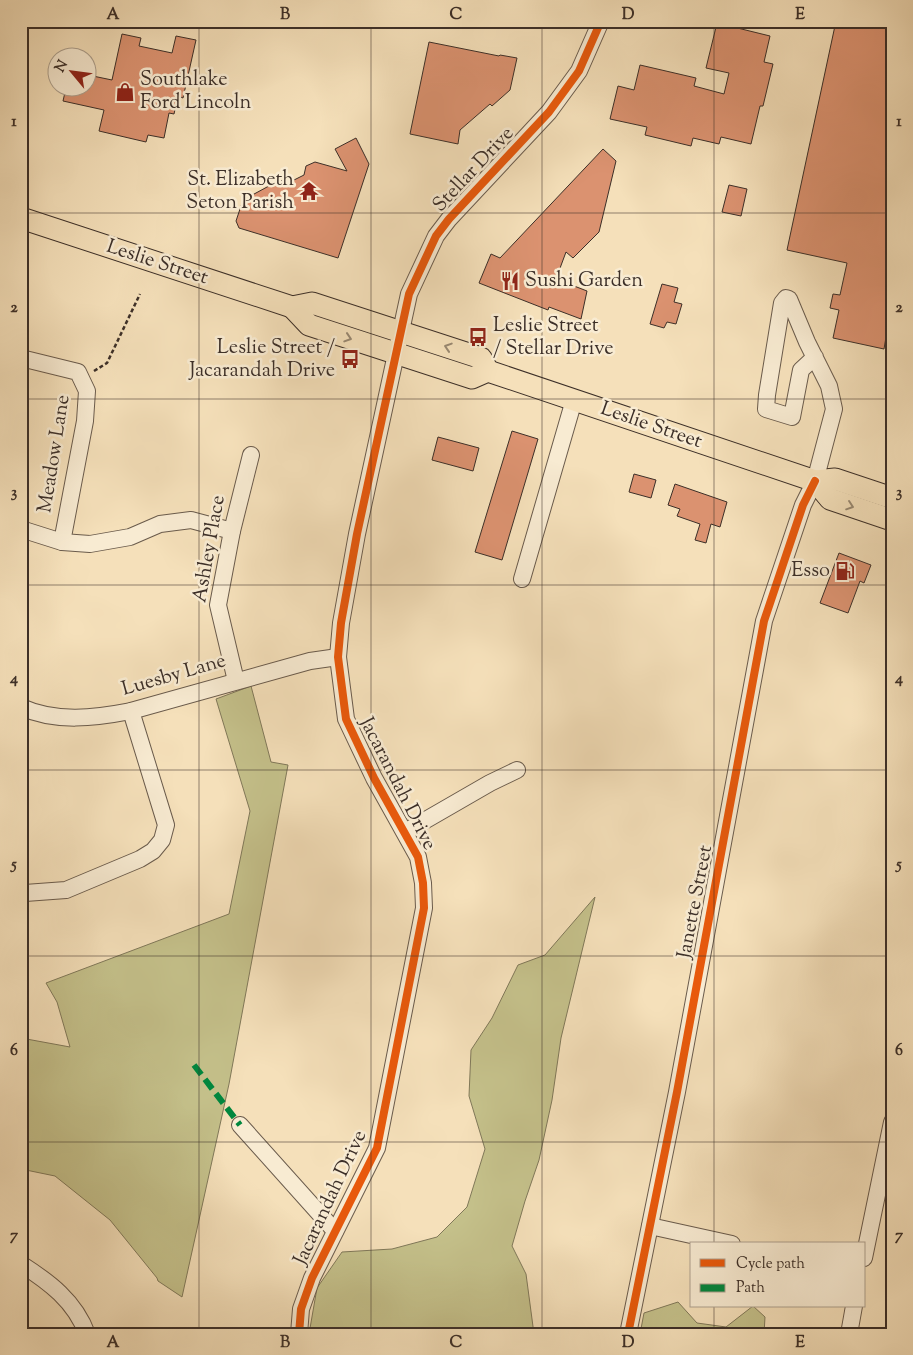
<svg xmlns="http://www.w3.org/2000/svg" width="913" height="1355" viewBox="0 0 913 1355" font-family="'Sorts Mill Goudy',serif">
<style>
.green{fill:#c4c08a;stroke:#807859}
.building{fill:#db9270;stroke:#3c2f28}
.lines{fill:none;stroke-linecap:round;stroke-linejoin:round}
.minor-casing{stroke:#6a5b4c;stroke-width:18}
.major-casing{stroke:#3c2f28;stroke-width:23}
.path{stroke:#3c2f28;stroke-width:2.5;stroke-dasharray:4 2.5;stroke-linecap:butt}
.minor{stroke:#f8ebd2;stroke-width:16}
.major{stroke:#f5e0ba;stroke-width:21}
.quiet{stroke:#00873e;stroke-width:6;stroke-dasharray:12 6;stroke-linecap:butt}
.cycleway-casing{stroke:#f8ebd2;stroke-width:11}
.cycleway{stroke:#e8590c;stroke-width:8}
.oneway{stroke:#988871}
.grid{fill:none;stroke:#3c2f28;stroke-width:1;stroke-opacity:0.55}
.labels{text-anchor:middle;dominant-baseline:central;stroke-width:5;stroke-linejoin:round;paint-order:stroke}
.poi-label{font-size:20px;fill:#3c2f28;stroke:#f8ebd2;text-anchor:start}
.street-label{font-size:20px;fill:#3c2f28;stroke:#f8ebd2}
.neatline{fill:none;stroke:#3c2f28;stroke-width:2}
.grid-label{font-size:16px;text-anchor:middle;font-weight:bold;fill:#3c2f28}
</style>
<rect width="100%" height="100%" fill="#f5e0ba"/>
<filter id="stains"><feTurbulence type="fractalNoise" baseFrequency=".004" numOctaves="4"/><feColorMatrix values="0 0 0 0 .2 0 0 0 0 .09 0 0 0 0 .02 0 0 0 .5 -.17"/></filter>
<radialGradient id="worn" r=".72"><stop offset=".6" stop-color="#630" stop-opacity="0"/><stop offset="1" stop-color="#630" stop-opacity=".3"/></radialGradient>
<g class="green">
<polygon points="251,686 271,762 288,765 229,1084 182,1297 158,1281 157,1278 110,1220 55,1176 21,1169 21,1038 70,1047 57,1002 46,983 229,914 250,811 216,699"/>
<polygon points="595,897 561,1038 552,1100 539,1160 525,1201 512,1246 526,1274 534,1334 309,1334 317,1288 342,1252 392,1249 437,1237 467,1207 485,1149 469,1096 471,1050 492,1018 518,965 545,955"/>
<polygon points="678,1302 697,1323 726,1327 753,1306 765,1317 764,1334 640,1334 644,1313"/>
</g>
<g class="building">
<polygon points="836,21 892,21 892,332 887,331 884,349 833,338 839,310 830,308 833,294 840,295 847,263 787,250"/>
<polygon points="717,23 770,36 764,62 773,64 763,106 760,106 751,144 721,137 719,144 693,138 691,146 645,135 647,127 610,119 618,86 634,90 640,65 696,78 694,86 724,94 729,73 706,68"/>
<polygon points="122,34 141,38 139,46 172,53 176,36 196,40 183,98 178,96 174,114 169,113 164,138 148,135 146,142 99,131 104,110 63,101 66,88 88,88 88,75 112,80"/>
<polygon points="429,42 499,56 500,55 517,58 510,90 492,106 490,104 460,130 458,144 410,134"/>
<polygon points="356,138 369,164 338,258 239,228 236,221 243,200 280,180 288,183 304,175 306,166 315,162 347,171 335,149"/>
<polygon points="603,149 616,161 599,232 573,258 566,252 556,279 587,291 581,319 549,307 548,310 479,283 491,254 500,258"/>
<polygon points="729,185 747,189 741,216 722,212"/>
<polygon points="662,284 678,288 674,302 682,304 676,324 667,322 664,328 650,324"/>
<polygon points="512,431 538,439 502,560 475,552"/>
<polygon points="438,437 479,448 473,471 432,460"/>
<polygon points="634,474 656,480 651,498 629,492"/>
<polygon points="675,484 727,502 720,527 711,524 706,543 695,540 700,524 677,516 680,509 668,505"/>
<polygon points="839,553 871,565 864,583 860,581 848,613 820,603"/>
</g>
<g class="lines">
<g class="minor-casing">
<g id="minor">
<polyline points="21,358 78,372 87,391 85,421 62,542"/>
<polyline points="21,529 62,542 90,544 130,537 160,524 191,520 232,531"/>
<polyline points="522,579 574,400"/>
<polyline points="236,681 218,605 232,531 251,455"/>
<path d="M21,707C56,723 95,718 131,711L310,661L338,657"/>
<polyline points="405,832 490,783 517,770"/>
<polyline points="25,893 66,890 140,859 153,851 162,840 166,825 131,711"/>
<polyline points="240,1125 335,1231"/>
<polyline points="650,1226 732,1244"/>
<polyline points="864,1258 892,1122"/>
<path d="M21,1264C49,1282 75,1301 87,1334"/>
<polyline points="299,1334 301,1309 312,1278 377,1148 424,908 423,883 418,857 374,778 346,719 338,657 341,623 357,534 409,294 436,236 449,219 549,112 579,71 601,21"/>
<polyline points="628,1334 677,1092 764,621 803,505 815,481 834,409 829,386 807,342 789,299 786,298 782,303 767,395 766,409 792,417 801,370 815,357"/>
<polyline points="849,1334 854,1306"/>
</g>
</g>
<g class="major-casing">
<g id="major">
<polyline points="21,218 292,307 312,303 481,358 488,371"/>
<polyline points="292,307 309,325 472,378 488,371 815,481 835,479 892,498"/>
<polyline points="815,481 830,499 892,520"/>
</g>
</g>
<polyline class="path" points="94,371 107,363 140,294"/>
<use href="#minor" class="minor"/>
<use href="#major" class="major"/>
<g class="quiet">
<polyline points="24,988 25,893"/>
<polyline points="194,1065 240,1125"/>
</g>
<g class="cycleway-casing">
<g id="cycleway">
<polyline points="299,1334 301,1309 312,1278 377,1148 424,908 423,883 418,857 374,778 346,719 338,657 341,623 357,534 409,294 436,236 449,219 549,112 579,71 601,21"/>
<polyline points="628,1334 677,1092 764,621 803,505 815,481"/>
</g>
</g>
<use href="#cycleway" class="cycleway"/>
</g>
<defs><path id="oneway-chevron" d="M-2-3.5L2.5 0L-2 3.5" fill="none" stroke-width="1.6" stroke-linecap="round" stroke-linejoin="round" transform="scale(1.25)"/></defs>
<g class="oneway">
<use href="#oneway-chevron" transform="translate(348 338) rotate(18)"/>
<use href="#oneway-chevron" transform="translate(448 347) rotate(-162)"/>
<use href="#oneway-chevron" transform="translate(850 506) rotate(19)"/>
</g>
<path class="grid" d="M199,21V1334M371,21V1334M542,21V1334M714,21V1244M21,213H892M21,399H892M21,585H892M21,770H892M21,956H892M21,1142H892M714,1306V1334"/>
<defs>
<g id="shop-bare" transform="scale(1.5)"><path d="M-5-2.5h2.3a2.7 3.5 0 0 1 5.4 0H5L5.5 6h-11ZM-1.5-2.5h3a1.5 2.3 0 0 0-3 0Z" fill="#8f2418" stroke="#f8ebd2" stroke-width="2.5" paint-order="stroke"/></g>
<g id="temple-bare" transform="scale(1.5)"><path d="M0-6L5-2H3V0L6.5 2.5H4V6H1.5V3h-3V6H-4V2.5H-6.5L-3 0V-2H-5Z" fill="#8f2418" stroke="#f8ebd2" stroke-width="2.5" paint-order="stroke"/></g>
<g id="restaurant-bare" transform="scale(1.5)"><path d="M-5-6h1v4h1v-4h1v4h1v-4h1v5L-1.5 .5V6h-2V.5L-5-1ZM5-6V6H3V1.5H1.5Q1.5-4 5-6Z" fill="#8f2418" stroke="#f8ebd2" stroke-width="2.5" paint-order="stroke"/></g>
<g id="bus-bare" transform="scale(1.5)"><path d="M-5-6H5V4H4V6H2V4H-2V6H-4V4H-5ZM-3.5-4V0h7V-4ZM-3.5 1.2v1.5H-2V1.2ZM2 1.2v1.5H3.5V1.2Z" fill="#8f2418" stroke="#f8ebd2" stroke-width="2.5" paint-order="stroke"/></g>
<g id="fuel-bare" transform="scale(1.5)"><path d="M-5.5-6h7V0h2V4h1.3V-2.5L3-4.5l.8-.8L6-3V5H2.5V1h-1V6h-7ZM-4.2-4.7v3.2H.2V-4.7Z" fill="#8f2418" stroke="#f8ebd2" stroke-width="2.5" paint-order="stroke"/></g>
</defs>
<g fill-rule="evenodd">
<use href="#shop-bare" x="125" y="92"/>
<use href="#temple-bare" x="309" y="191"/>
<use href="#restaurant-bare" x="510" y="281"/>
<use href="#bus-bare" x="478" y="337"/>
<use href="#bus-bare" x="350" y="359"/>
<use href="#fuel-bare" x="845" y="571"/>
</g>
<g class="labels">
<g class="poi-label">
<text x="140" y="80">Southlake<tspan x="140" dy="23">Ford Lincoln</tspan></text>
<text x="294" y="180" text-anchor="end">St. Elizabeth<tspan x="294" dy="23">Seton Parish</tspan></text>
<text x="525" y="281">Sushi Garden</text>
<text x="493" y="326">Leslie Street<tspan x="493" dy="23">/ Stellar Drive</tspan></text>
<text x="335" y="348" text-anchor="end">Leslie Street /<tspan x="335" dy="23">Jacarandah Drive</tspan></text>
<text x="830" y="571" text-anchor="end">Esso</text>
</g>
<g class="street-label">
<text transform="translate(474 170) rotate(-47)">Stellar Drive</text>
<text transform="translate(157 263) rotate(18)">Leslie Street</text>
<text transform="translate(651 426) rotate(19)">Leslie Street</text>
<text transform="translate(55 454) rotate(-81)">Meadow Lane</text>
<text transform="translate(210 549) rotate(-80)">Ashley Place</text>
<text transform="translate(174 676) rotate(-16)">Luesby Lane</text>
<text transform="translate(397 784) rotate(63)">Jacarandah Drive</text>
<text transform="translate(696 902) rotate(-79)">Janette Street</text>
<text transform="translate(331 1198) rotate(-65)">Jacarandah Drive</text>
</g>
</g>
<rect width="913" height="1355" fill="none" stroke="#f5e0ba" stroke-width="55"/>
<rect x="690" y="1242" width="175" height="65" fill="#f8ebd2" stroke="#ada08e"/>
<rect x="700" y="1259" width="25" height="8" fill="#e8590c" stroke="#ada08e"/>
<text x="736" y="1268" font-size="15" fill="#3c2f28">Cycle path</text>
<rect x="700" y="1284" width="25" height="8" fill="#00873e" stroke="#ada08e"/>
<text x="736" y="1292" font-size="15" fill="#3c2f28">Path</text>
<g transform="translate(72 72) rotate(299)"><circle r="24" fill="#f8ebd2" stroke="#ada08e"/>
<path d="M0-4L9 19L0 12L-9 19Z" fill="#8f2418"/>
<text y="-8" font-size="14" font-weight="bold" text-anchor="middle" fill="#3c2f28">N</text>
</g>
<rect x="28" y="28" width="858" height="1300" class="neatline"/>
<g class="grid-label">
<text x="113" y="19">A</text>
<text x="285" y="19">B</text>
<text x="456" y="19">C</text>
<text x="628" y="19">D</text>
<text x="800" y="19">E</text>
<text x="14" y="126">1</text>
<text x="899" y="126">1</text>
<text x="14" y="312">2</text>
<text x="899" y="312">2</text>
<text x="14" y="497">3</text>
<text x="899" y="497">3</text>
<text x="14" y="683">4</text>
<text x="899" y="683">4</text>
<text x="14" y="869">5</text>
<text x="899" y="869">5</text>
<text x="14" y="1055">6</text>
<text x="899" y="1055">6</text>
<text x="14" y="1240">7</text>
<text x="899" y="1240">7</text>
<text x="113" y="1347">A</text>
<text x="285" y="1347">B</text>
<text x="456" y="1347">C</text>
<text x="628" y="1347">D</text>
<text x="800" y="1347">E</text>
</g>
<rect width="100%" height="100%" filter="url(#stains)"/>
<rect width="100%" height="100%" fill="url(#worn)"/>
</svg>
